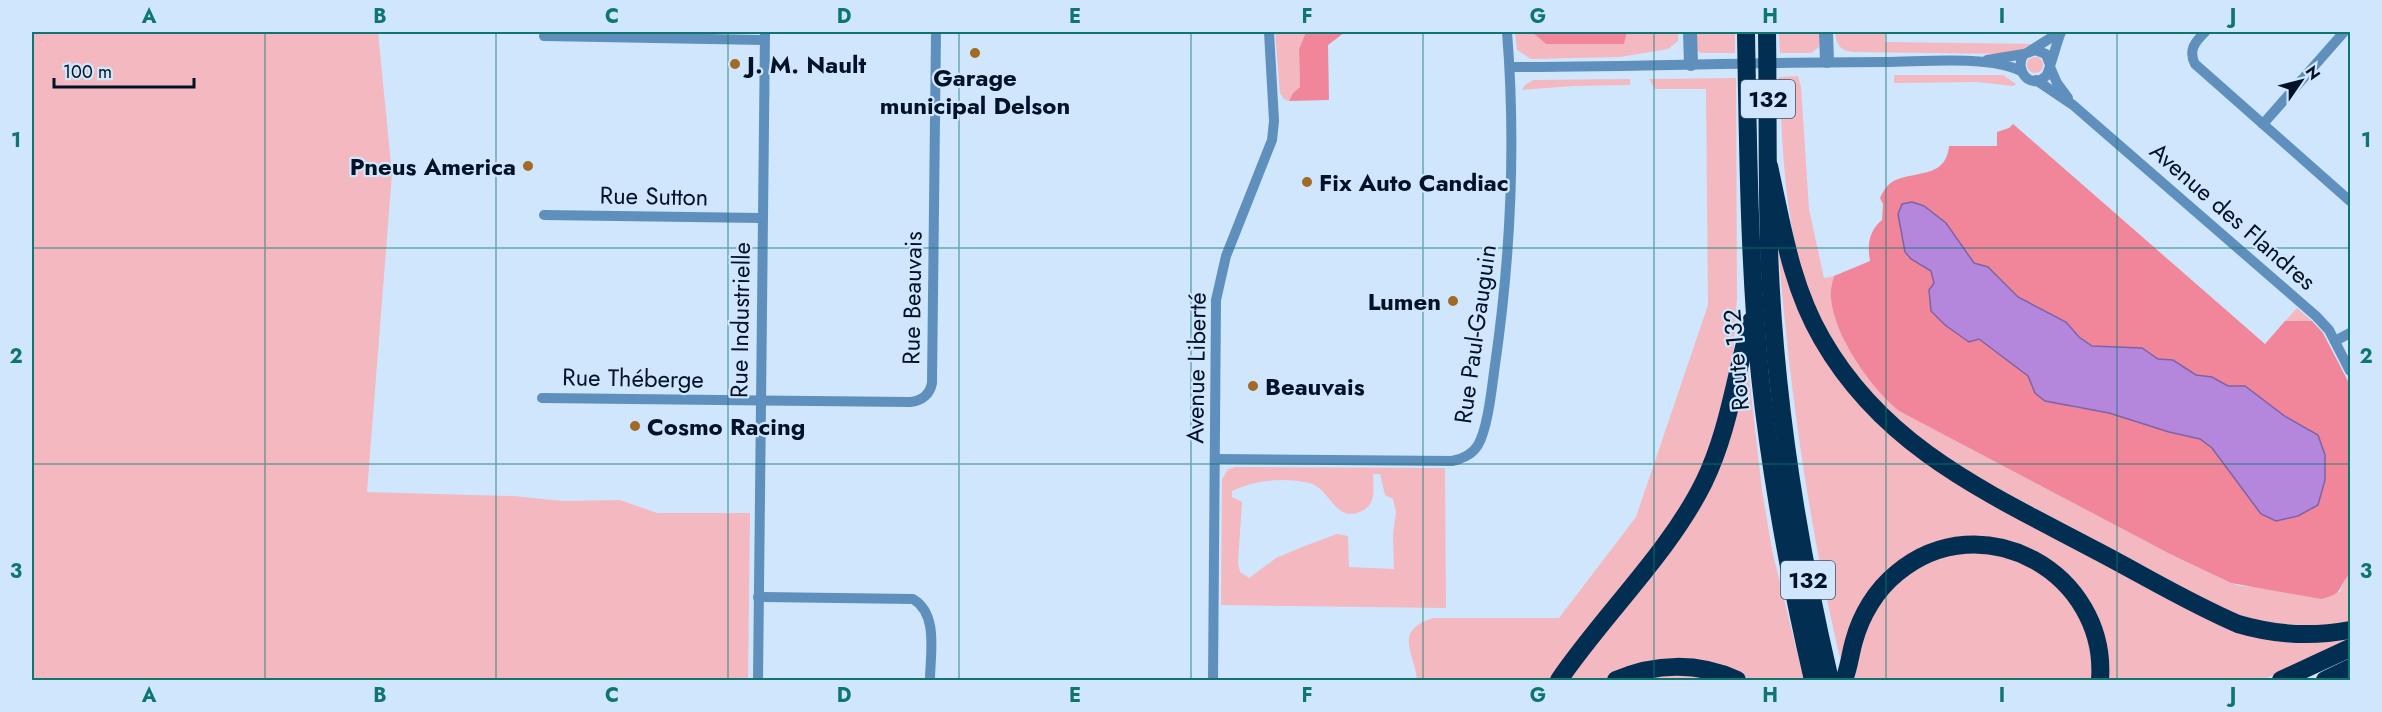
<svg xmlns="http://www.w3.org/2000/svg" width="2382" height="712" viewBox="0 0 2382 712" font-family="Jost,sans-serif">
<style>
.green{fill:#f4b8c1;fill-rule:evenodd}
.forest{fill:#f1869b;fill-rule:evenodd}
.water{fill:#b486dc;stroke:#7e63a5;stroke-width:1.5}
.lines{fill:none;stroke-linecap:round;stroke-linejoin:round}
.minor{stroke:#5f90bd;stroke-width:10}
.tertiary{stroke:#5f90bd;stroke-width:14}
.motorway{stroke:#022e51;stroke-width:18}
.grid{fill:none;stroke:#0f766e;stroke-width:1.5;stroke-opacity:0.55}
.poi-dot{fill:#a16a25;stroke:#d0e6fd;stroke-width:2}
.labels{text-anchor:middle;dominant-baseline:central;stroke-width:4.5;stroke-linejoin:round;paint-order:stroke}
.shield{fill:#d0e6fd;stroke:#3e5266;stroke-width:1.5}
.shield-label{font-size:22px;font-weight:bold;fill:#001225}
.poi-label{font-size:24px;font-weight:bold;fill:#001225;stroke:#d0e6fd;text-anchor:start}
.street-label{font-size:24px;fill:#001225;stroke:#d0e6fd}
.neatline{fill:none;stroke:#0f766e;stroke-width:2}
.grid-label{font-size:20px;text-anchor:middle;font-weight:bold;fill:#0f766e}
</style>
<rect width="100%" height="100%" fill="#d0e6fd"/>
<g class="green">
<polygon points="32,32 378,32 392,174 367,492 513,496 563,501 620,500 657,513 750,513 748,680 32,680"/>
<polygon points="1275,32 1306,32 1299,49 1300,87 1293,93 1289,101 1284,99 1280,93"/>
<polygon points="1515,32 1532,32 1546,44 1624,44 1627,32 1678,32 1678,41 1668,49 1620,57 1531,59 1517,50"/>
<polygon points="1695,32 1735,32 1735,53 1700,53 1696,49"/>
<polygon points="1779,32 1820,32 1819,47 1811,53 1780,53"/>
<path d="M1835,32H1885V42L2034,44L2011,54L1853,52C1840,51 1836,44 1835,32Z"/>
<circle cx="2035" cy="65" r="8"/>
<polygon points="1894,75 2003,75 2016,84 2013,86 1977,82 1899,83 1894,83"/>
<path d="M1798,76L1801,87L1809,209L1824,278L1834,276L1831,299L1835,318L1892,405L1899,411L2170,554L2231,583L2240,586L2340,592L2344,581L2350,574V623L2331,626L2271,624L2229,612C2173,582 2117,552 2061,522C2029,504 1996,489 1965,470C1898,429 1836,367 1809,292C1784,222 1783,151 1779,77Z"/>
<path d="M1736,78L1737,297L1733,356L1720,421L1697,481L1666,529L1552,680H1417C1415,653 1392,631 1433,618H1559L1636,517L1708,305L1706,89H1655L1649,79Z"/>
<polygon points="1630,79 1630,85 1573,86 1522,90 1525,85 1533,80"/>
<path d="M1778,246L1867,413L1919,459L2211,618L2350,637V642L2262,680H2106L2104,640L2095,613L2080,589L2015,544L1907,558L1844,657L1840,658C1808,522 1789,384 1778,246Z"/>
<polygon points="2297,308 2312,321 2285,321"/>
<polygon points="1748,368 1762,490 1772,550 1804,680 1751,680 1741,674 1619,672 1603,680 1566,680 1674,541"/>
<path d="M1236,467L1445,468L1446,608L1221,605L1222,479L1228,469ZM1373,474H1380L1385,495L1393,499L1396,512L1393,534L1394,569L1349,567L1348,536L1337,534L1302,547L1276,558L1249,578L1240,572L1238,563L1242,502L1232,497V491C1254,480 1285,477 1309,483C1331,488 1334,524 1362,511C1377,504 1373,488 1373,474Z"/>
<path d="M1982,552L2008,557L2031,566L2066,594L2088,632L2093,680H1855C1857,625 1885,582 1936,559C1950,553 1967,553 1982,552Z"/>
<polygon points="1668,675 1685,675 1718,680 1636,680"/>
</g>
<g class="forest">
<polygon points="1306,32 1345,32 1328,45 1329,100 1289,101 1293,93 1300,87 1299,49"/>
<polygon points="1532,32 1627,32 1624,44 1546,44"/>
<path d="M2013,124L2265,344L2285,321H2312L2323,333L2350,385V574C2336,588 2346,593 2321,599L2231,583L2170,554L1899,411C1870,387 1835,337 1831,299C1830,291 1832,284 1834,276L1870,261C1867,244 1869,231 1882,220L1883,204L1880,198C1883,192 1886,186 1892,182C1912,170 1946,180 1949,146H1997V132L2009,128ZM1912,202L1924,206L1946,224L1974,263L1988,267L2018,297L2066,322L2079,337L2092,346L2142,348L2158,359L2174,361L2196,375L2212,377L2228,386H2245L2286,417L2318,435L2227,467L2212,448L2200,439L2169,432L2109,413L2073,407L2035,393L2028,376L1979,339L1969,342L1945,325L1931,271C1892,248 1902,241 1912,202Z"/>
</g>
<polygon class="water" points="1912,202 1924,206 1946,223 1974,263 1988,267 2018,297 2066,322 2079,337 2092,346 2142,348 2158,359 2173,360 2196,375 2212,377 2228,386 2245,386 2286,417 2318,435 2325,455 2325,480 2318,505 2298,516 2276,521 2261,514 2212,448 2200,439 2169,432 2109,413 2045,401 2035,393 2028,376 1979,339 1969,342 1945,325 1931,311 1929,290 1934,283 1931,271 1911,259 1905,252 1898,214 1902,204"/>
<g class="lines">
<g class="minor">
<path d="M2205,32C2195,42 2188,50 2195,64L2350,201"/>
<polyline points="544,36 764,40"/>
<polyline points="2030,51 2060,32"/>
<polyline points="1987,60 2024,54"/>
<path d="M2050,65L2046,54L2035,50L2024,54C2013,70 2031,91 2046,76C2049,73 2057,41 2061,32"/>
<path d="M1510,67C1635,67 1760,62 1885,62C1922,62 1989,55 2021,71"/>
<polyline points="2050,67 2057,83 2068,98"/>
<polyline points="2036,80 2073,105 2316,316 2329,330 2350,371"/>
<polyline points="2263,124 2344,32"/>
<polyline points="544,215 762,218"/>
<polyline points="2335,341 2350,333"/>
<path d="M542,398L910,402C922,401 930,394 932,383L936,32"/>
<path d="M1215,459L1452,461C1462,459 1472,455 1478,445C1488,428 1492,386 1495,365C1511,254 1516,144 1507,32"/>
<path d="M758,597L913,599C939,614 930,655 930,680"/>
<polyline points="758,680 765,32"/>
<polyline points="1213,680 1216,300 1226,256 1272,140 1274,121 1269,32"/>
</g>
<g class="tertiary">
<polyline points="1690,32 1691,64"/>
<polyline points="1826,32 1827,61"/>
</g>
<g class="motorway">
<path d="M1746,32C1748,147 1749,262 1760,376C1771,479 1790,580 1813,680"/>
<path d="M1767,32C1768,104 1767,177 1769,249C1774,394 1797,540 1830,680"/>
<path d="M1769,166C1782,225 1791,286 1822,339C1885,449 1990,494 2097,551C2143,575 2189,603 2238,624C2275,635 2312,637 2350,630"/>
<path d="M1559,680C1604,614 1669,553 1704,482C1729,430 1735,376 1751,321"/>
<path d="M1616,680C1655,663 1698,662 1737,680"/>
<path d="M1844,680C1849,668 1850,655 1854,641C1861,615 1876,590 1897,573C1982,502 2108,573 2100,680"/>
<polyline points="2281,680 2350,648"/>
<polyline points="2325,680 2350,668"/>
</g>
</g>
<path class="grid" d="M265,32V680M496,32V680M728,32V680M959,32V680M1191,32V680M1423,32V680M1654,32V680M1886,32V680M2117,32V680M32,248H2350M32,464H2350"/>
<g class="poi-dot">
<circle cx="975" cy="53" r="6"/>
<circle cx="735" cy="64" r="6"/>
<circle cx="528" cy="166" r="6"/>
<circle cx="1307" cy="182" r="6"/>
<circle cx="1453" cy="301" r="6"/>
<circle cx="1253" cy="386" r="6"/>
<circle cx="635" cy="426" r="6"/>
</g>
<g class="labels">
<g class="shield">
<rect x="1741" y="80" width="54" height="38" rx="4.5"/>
<rect x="1781" y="561" width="54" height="38" rx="4.5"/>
</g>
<g class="shield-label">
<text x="1768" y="99">132</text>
<text x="1808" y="580">132</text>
</g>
<g class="poi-label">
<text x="747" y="64">J. M. Nault</text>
<text x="975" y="77" text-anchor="middle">Garage<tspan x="975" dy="28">municipal Delson</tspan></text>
<text x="516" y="166" text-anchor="end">Pneus America</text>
<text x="1319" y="182">Fix Auto Candiac</text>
<text x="1441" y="301" text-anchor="end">Lumen</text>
<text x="1265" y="386">Beauvais</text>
<text x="647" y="426">Cosmo Racing</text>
</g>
<g class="street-label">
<text transform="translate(654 196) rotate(1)">Rue Sutton</text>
<text transform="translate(2233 216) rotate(41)">Avenue des Flandres</text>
<text transform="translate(912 298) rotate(-89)">Rue Beauvais</text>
<text transform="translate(740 320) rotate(-89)">Rue Industrielle</text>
<text transform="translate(1475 334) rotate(-82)">Rue Paul-Gauguin</text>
<text transform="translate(1736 360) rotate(-95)">Route 132</text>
<text transform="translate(1196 368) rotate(-89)">Avenue Liberté</text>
<text transform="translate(633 378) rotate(1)">Rue Théberge</text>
</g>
</g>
<rect width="2382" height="712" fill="none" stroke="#d0e6fd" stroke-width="66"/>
<g transform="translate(2301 81) rotate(55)" stroke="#d0e6fd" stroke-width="4.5" paint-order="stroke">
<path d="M0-4.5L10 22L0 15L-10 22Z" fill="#001225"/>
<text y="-9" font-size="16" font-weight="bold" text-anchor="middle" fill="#001225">N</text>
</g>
<path d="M54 78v9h140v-9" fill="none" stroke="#001225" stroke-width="3"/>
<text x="63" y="78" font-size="18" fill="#001225" stroke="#d0e6fd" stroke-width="4.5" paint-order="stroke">100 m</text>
<rect x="33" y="33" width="2316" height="646" class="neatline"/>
<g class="grid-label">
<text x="149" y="23">A</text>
<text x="380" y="23">B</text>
<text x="612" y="23">C</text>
<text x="844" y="23">D</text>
<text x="1075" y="23">E</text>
<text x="1307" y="23">F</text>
<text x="1538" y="23">G</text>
<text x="1770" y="23">H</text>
<text x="2002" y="23">I</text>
<text x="2233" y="23">J</text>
<text x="16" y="147">1</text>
<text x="2366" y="147">1</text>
<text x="16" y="363">2</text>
<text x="2366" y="363">2</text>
<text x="16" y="578">3</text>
<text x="2366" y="578">3</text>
<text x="149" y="702">A</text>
<text x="380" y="702">B</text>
<text x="612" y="702">C</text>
<text x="844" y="702">D</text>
<text x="1075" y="702">E</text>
<text x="1307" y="702">F</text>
<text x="1538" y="702">G</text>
<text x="1770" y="702">H</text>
<text x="2002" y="702">I</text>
<text x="2233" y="702">J</text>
</g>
</svg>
